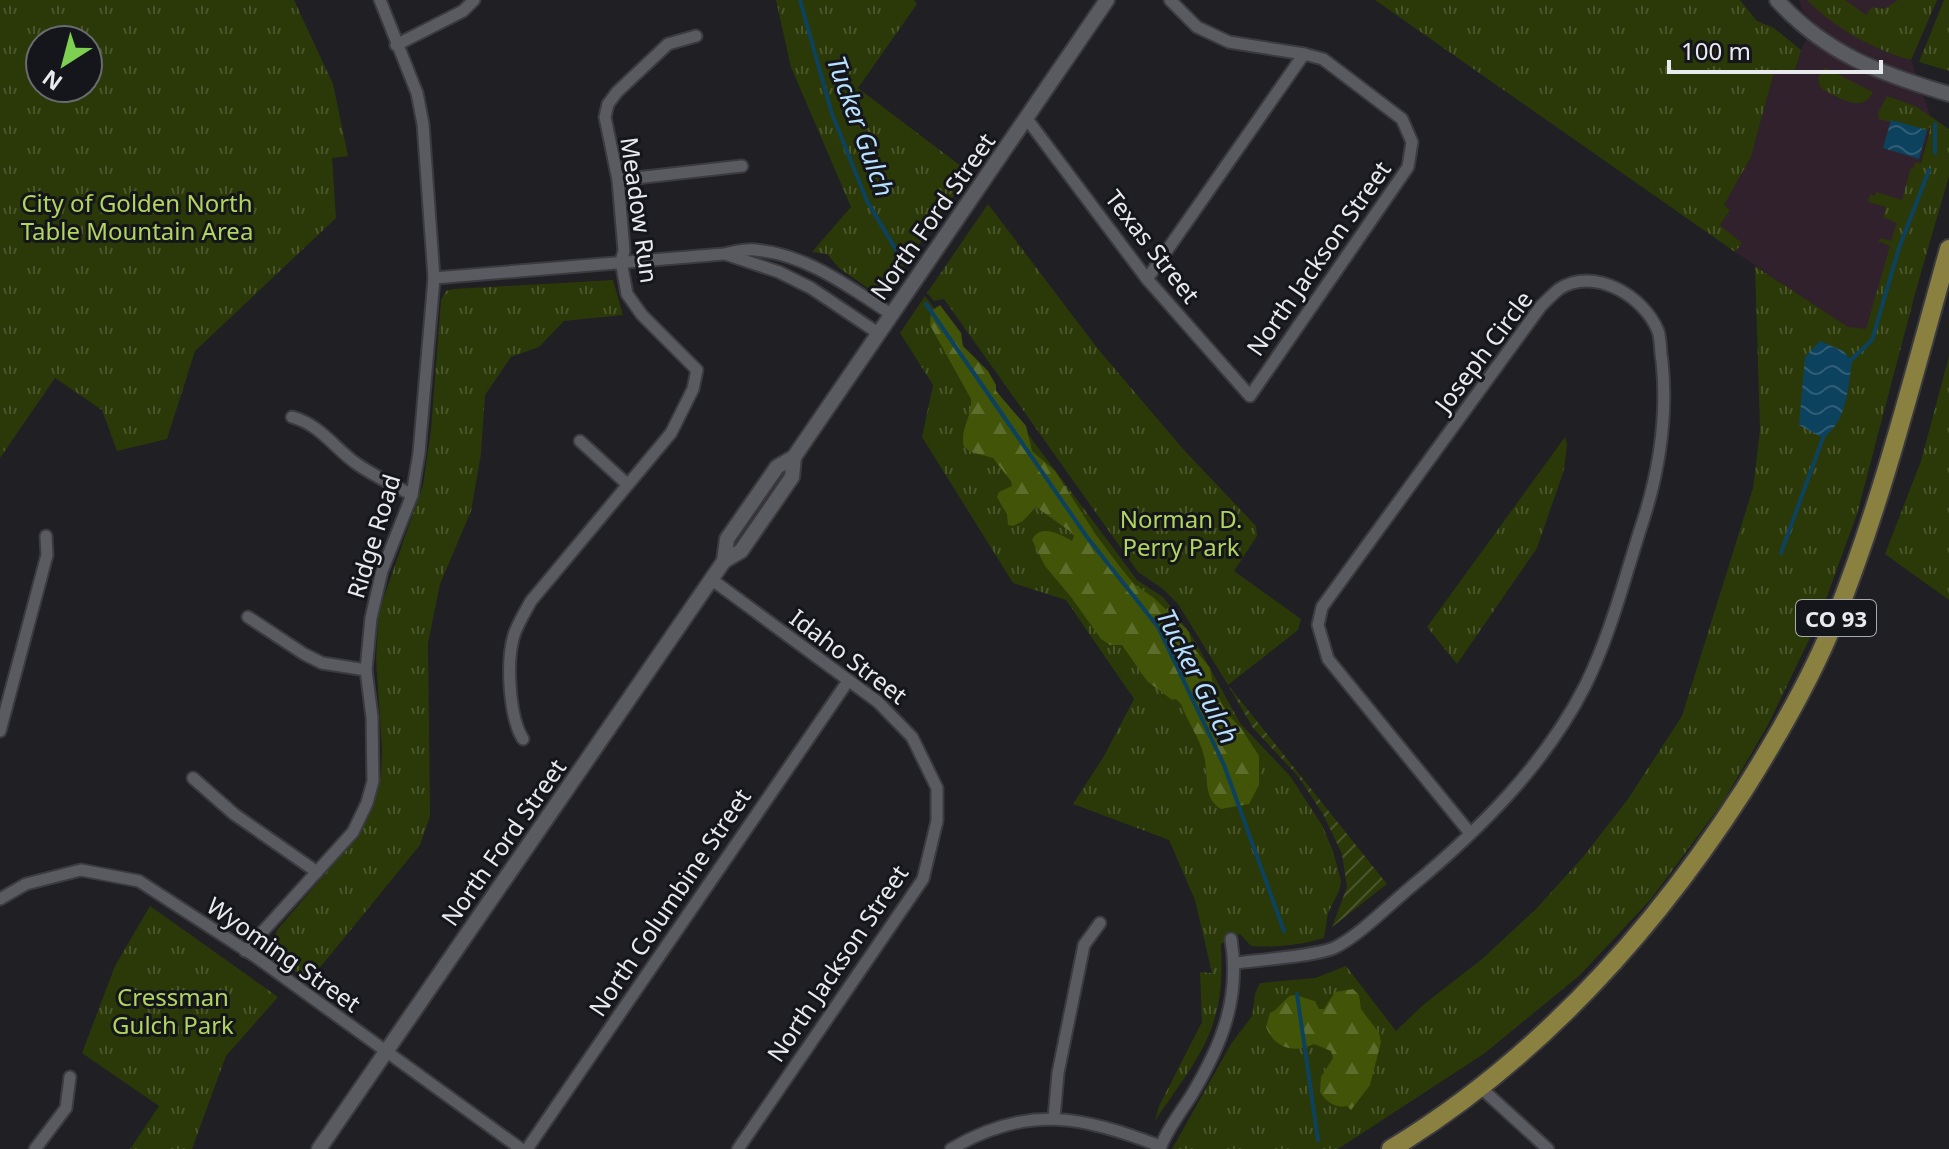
<svg xmlns="http://www.w3.org/2000/svg" width="1949" height="1149" viewBox="0 0 1949 1149" font-family="'Noto Sans',sans-serif">
<style>
.commercial{fill:#31212c}
.grass{fill:url(#grass-tufts);fill-rule:evenodd}
.forest{fill:url(#forest-firs)}
.garden{fill:url(#garden-furrows)}
.water{fill:url(#water-waves)}
.lines{fill:none;stroke-linecap:round;stroke-linejoin:round}
.stream{stroke:#0d425f;stroke-width:4}
.minor-casing{stroke:#3a3a3f;stroke-width:15}
.tertiary-casing{stroke:#3a3a3f;stroke-width:18}
.trunk-casing{stroke:#3a3a3f;stroke-width:22}
.minor{stroke:#5a5b61;stroke-width:11}
.tertiary{stroke:#5a5b61;stroke-width:14}
.trunk{stroke:#8a8040;stroke-width:18}
.labels{text-anchor:middle;dominant-baseline:central;stroke-width:6;stroke-linejoin:round;paint-order:stroke}
.shield{fill:#15161b;stroke:#a9aaae;stroke-width:2}
.shield-label{font-size:22px;font-weight:bold;fill:#e9eaed}
.park-label{font-size:24px;fill:#b2d55e;stroke:#15161b}
.street-label{font-size:24px;fill:#e9eaed;stroke:#15161b}
.water-label{font-size:26px;font-style:italic;fill:#b6e1ff;stroke:#15161b}
</style>
<defs>
<pattern id="grass-tufts" width="24" height="20" patternUnits="userSpaceOnUse" patternTransform="scale(2)"><rect width="24" height="20" fill="#2b3808"/><path d="M3 7l-1-3M5 7V3M7 7l1-3M15 17l-1-3M17 17v-4M19 17l1-3" fill="none" stroke="#4a552c"/></pattern>
<pattern id="forest-firs" width="22" height="20" patternUnits="userSpaceOnUse" patternTransform="scale(2)"><rect width="22" height="20" fill="#415408"/><path d="M5 1l3.5 6h-7zM16 11l3.5 6h-7z" fill="#5c6d2c"/></pattern>
<pattern id="garden-furrows" width="10" height="10" patternUnits="userSpaceOnUse" patternTransform="scale(2)"><rect width="10" height="10" fill="#2b3808"/><path d="M-1 1l2-2M0 10L10 0M9 11l2-2" fill="none" stroke="#4a552c"/></pattern>
<pattern id="water-waves" width="16" height="10" patternUnits="userSpaceOnUse" patternTransform="scale(2)"><rect width="16" height="10" fill="#0d425f"/><path d="M0 5q4-4 8 0t8 0" fill="none" stroke="#305d76"/></pattern>
</defs>
<rect width="100%" height="100%" fill="#1f1f24"/>
<polygon class="commercial" points="1799,0 1937,0 1911,60 1932,120 1876,330 1849,328 1735,252 1742,243 1720,225 1730,210 1724,205 1751,157 1775,69 1794,74 1801,50 1815,23 1802,11"/>
<g class="grass">
<path d="M0,0H294L333,84L348,156L332,158L336,218L195,351L167,439L117,451L102,410L55,378L0,458ZM40,40H88V88H40Z"/>
<polygon points="776,0 914,0 917,4 858,88 970,173 884,293 872,291 839,268 827,254 812,252 851,207 791,67"/>
<polygon points="1375,0 1740,0 1757,21 1774,28 1801,50 1794,74 1775,69 1751,157 1724,205 1730,210 1720,225 1742,243 1735,252"/>
<path d="M1807,0H1845L1866,15L1872,7L1884,9L1898,0H1937L1911,60C1872,49 1836,29 1807,0Z"/>
<polygon points="1944,0 1949,0 1949,71 1919,62"/>
<path d="M1825,68L1873,92C1862,114 1840,98 1824,90L1820,87L1818,78Z"/>
<polygon points="1887,96 1915,106 1949,129 1949,176 1916,290 1857,514 1818,621 1768,725 1723,802 1651,899 1580,975 1485,1053 1338,1149 1172,1149 1231,1044 1252,1016 1255,994 1260,983 1315,978 1346,966 1396,1031 1423,1005 1482,959 1536,909 1583,857 1628,799 1682,716 1753,488 1760,430 1755,266 1848,327 1866,329 1890,246 1878,241 1881,238 1891,241 1897,223 1883,217 1886,207 1868,202 1870,194 1875,196 1876,192 1902,200 1911,167 1914,168 1915,162 1921,163 1931,126 1927,131 1879,119 1878,113"/>
<polygon points="988,204 1098,349 1183,449 1256,526 1257,536 1234,571 1301,619 1298,630 1228,685 1178,604 1163,589 1138,572 944,299 934,301 927,293"/>
<polygon points="613,280 623,315 564,321 539,347 511,357 485,395 481,454 471,511 440,584 428,643 430,816 420,845 309,981 270,954 277,930 355,839 375,799 381,774 382,750 376,658 379,611 423,485 431,430 441,300 446,291 453,289"/>
<path d="M925,296L1137,580L1163,597L1174,611L1195,641L1240,723L1290,776L1322,825L1333,851L1341,881L1339,891L1328,913L1324,938C1301,945 1275,948 1251,946L1240,934L1221,944C1226,1030 1200,1054 1155,1121L1159,1106L1202,1022L1200,972L1212,973L1195,900L1169,840L1073,804L1104,756L1134,699L1066,600L1013,583L922,437L933,385L900,333Z"/>
<polygon points="1949,356 1949,600 1885,554 1921,461"/>
<polygon points="1565,437 1567,444 1564,470 1537,548 1457,664 1427,627"/>
<polygon points="150,906 278,997 226,1056 192,1149 130,1149 159,1106 82,1053 115,966"/>
</g>
<g class="forest">
<path d="M940,305L961,333L963,346L988,371L996,385V391L1026,426L1032,451L1055,471L1096,535L1117,563L1134,584L1154,598L1189,632L1192,646L1210,668L1214,690L1230,717L1241,728L1259,756V785L1249,804L1221,809C1202,798 1209,775 1204,756C1200,739 1187,721 1181,704L1176,699L1172,700L1147,681L1122,645H1110L1101,639L1071,597L1045,566L1032,540C1040,523 1060,534 1072,541L1074,536L1071,532L1036,507L1023,521L1013,526L1008,525L1007,514L997,497L999,492L1012,486L1011,481L993,458L971,452L964,447C959,429 973,416 971,399L930,325L931,311Z"/>
<path d="M1353,989L1359,995L1361,1009L1379,1033L1381,1042L1370,1085L1351,1110L1347,1106C1336,1109 1325,1101 1320,1092L1321,1077L1333,1058L1331,1051L1314,1044C1294,1053 1276,1050 1266,1027L1270,1013C1280,1008 1284,999 1290,996C1294,993 1309,1000 1315,1001L1319,1009H1324L1335,992Z"/>
</g>
<polygon class="garden" points="1228,685 1387,884 1332,927 1347,887 1342,854 1323,814 1297,775 1253,728"/>
<g class="water">
<polygon points="1891,120 1927,130 1919,159 1883,148"/>
<path d="M1820,341L1843,351L1852,361C1848,389 1847,421 1823,438L1799,425L1805,357Z"/>
</g>
<g class="lines">
<g class="stream">
<polyline points="800,0 832,114 867,201 901,258"/>
<polyline points="1935,153 1935,124"/>
<polyline points="926,304 1087,537 1158,627 1224,765 1284,931"/>
<polyline points="1849,362 1872,340 1899,248 1929,170"/>
<polyline points="1781,553 1824,435"/>
<polyline points="1297,994 1318,1140"/>
</g>
<g class="minor-casing">
<g id="minor">
<polyline points="396,45 463,11 474,0"/>
<polyline points="1027,119 1147,279 1250,396 1408,167 1412,142 1402,119 1323,59 1304,54 1229,42 1197,27 1170,0"/>
<polyline points="618,180 742,166"/>
<polyline points="728,255 779,272 811,288 878,333"/>
<path d="M434,278L724,254C734,252 745,249 755,250C806,254 849,287 891,314"/>
<polyline points="1147,279 1304,54"/>
<path d="M292,417C321,425 334,448 357,464C374,476 394,485 412,495"/>
<polyline points="580,441 627,484"/>
<polyline points="711,579 878,702 912,737 937,788 937,821 923,879 738,1149"/>
<polyline points="248,617 304,654 322,663 366,670"/>
<polyline points="0,731 47,555 46,536"/>
<path d="M523,739C509,717 506,661 514,635C518,623 525,612 531,601L671,433L693,389L697,370L642,315L627,294L621,261L624,251L618,180L605,117L608,104L617,92L668,44L696,36"/>
<polyline points="193,778 234,814 317,872"/>
<polyline points="0,899 26,884 81,870 139,881 256,957 521,1149"/>
<polyline points="245,951 353,832 367,803 373,781 372,717 366,670 371,618 382,571 412,495 419,453 434,278 423,124 417,93 380,0"/>
<path d="M1235,963C1258,960 1319,956 1336,947C1362,933 1389,905 1412,886C1479,830 1545,765 1585,686C1610,636 1624,580 1641,527C1659,473 1668,418 1662,361C1660,352 1661,339 1658,331C1644,296 1594,266 1559,289C1553,294 1547,300 1541,306L1322,607L1318,625L1328,659L1470,833"/>
<polyline points="1481,1088 1548,1149"/>
<polyline points="1054,1118 1058,1073 1084,945 1100,923"/>
<polyline points="35,1149 66,1108 70,1077"/>
<polyline points="527,1149 848,681"/>
<path d="M951,1149C1028,1104 1081,1116 1160,1146"/>
<path d="M1160,1149C1166,1131 1180,1113 1191,1096C1221,1046 1241,999 1231,939"/>
</g>
</g>
<g class="tertiary-casing">
<g id="tertiary">
<path d="M1777,0C1826,54 1881,74 1949,94"/>
<polyline points="724,561 727,539 777,467 794,457 1107,0"/>
<polyline points="319,1149 724,561 741,551 792,477 794,457"/>
</g>
</g>
<g class="trunk-casing">
<path id="trunk" d="M1391,1149C1537,1060 1652,933 1744,790C1778,736 1812,678 1835,619C1883,499 1914,373 1949,249"/>
</g>
<use href="#minor" class="minor"/>
<use href="#tertiary" class="tertiary"/>
<use href="#trunk" class="trunk"/>
</g>
<g class="labels">
<rect class="shield" x="1796" y="600" width="80" height="36" rx="6"/>
<g class="shield-label">
<text x="1836" y="618">CO 93</text>
</g>
<g class="park-label">
<text x="137" y="202">City of Golden North<tspan x="137" dy="28">Table Mountain Area</tspan></text>
<text x="1181" y="518">Norman D.<tspan x="1181" dy="28">Perry Park</tspan></text>
<text x="173" y="996">Cressman<tspan x="173" dy="28">Gulch Park</tspan></text>
</g>
<g class="street-label">
<text transform="translate(640 210) rotate(82)">Meadow Run</text>
<text transform="translate(932 216) rotate(-55)">North Ford Street</text>
<text transform="translate(1153 246) rotate(52)">Texas Street</text>
<text transform="translate(1318 258) rotate(-55)">North Jackson Street</text>
<text transform="translate(1483 351) rotate(-53)">Joseph Circle</text>
<text transform="translate(373 536) rotate(-73)">Ridge Road</text>
<text transform="translate(849 656) rotate(37)">Idaho Street</text>
<text transform="translate(503 842) rotate(-55)">North Ford Street</text>
<text transform="translate(669 902) rotate(-56)">North Columbine Street</text>
<text transform="translate(284 954) rotate(35)">Wyoming Street</text>
<text transform="translate(837 963) rotate(-56)">North Jackson Street</text>
</g>
<g class="water-label">
<text transform="translate(861 126) rotate(70)">Tucker Gulch</text>
<text transform="translate(1198 676) rotate(63)">Tucker Gulch</text>
</g>
</g>
<g transform="translate(64 64) rotate(216)"><circle r="38" fill="#15161b" stroke="#6a6b6f" stroke-width="2"/>
<path d="M0-6L14 30L0 20L-14 30Z" fill="#7ed053"/>
<text y="-12" font-size="22" font-weight="bold" text-anchor="middle" fill="#e9eaed">N</text>
</g>
<path d="M1669 60v12h212v-12" fill="none" stroke="#e9eaed" stroke-width="4"/>
<text x="1681" y="60" font-size="24" fill="#e9eaed" stroke="#15161b" stroke-width="6" paint-order="stroke">100 m</text>
</svg>
